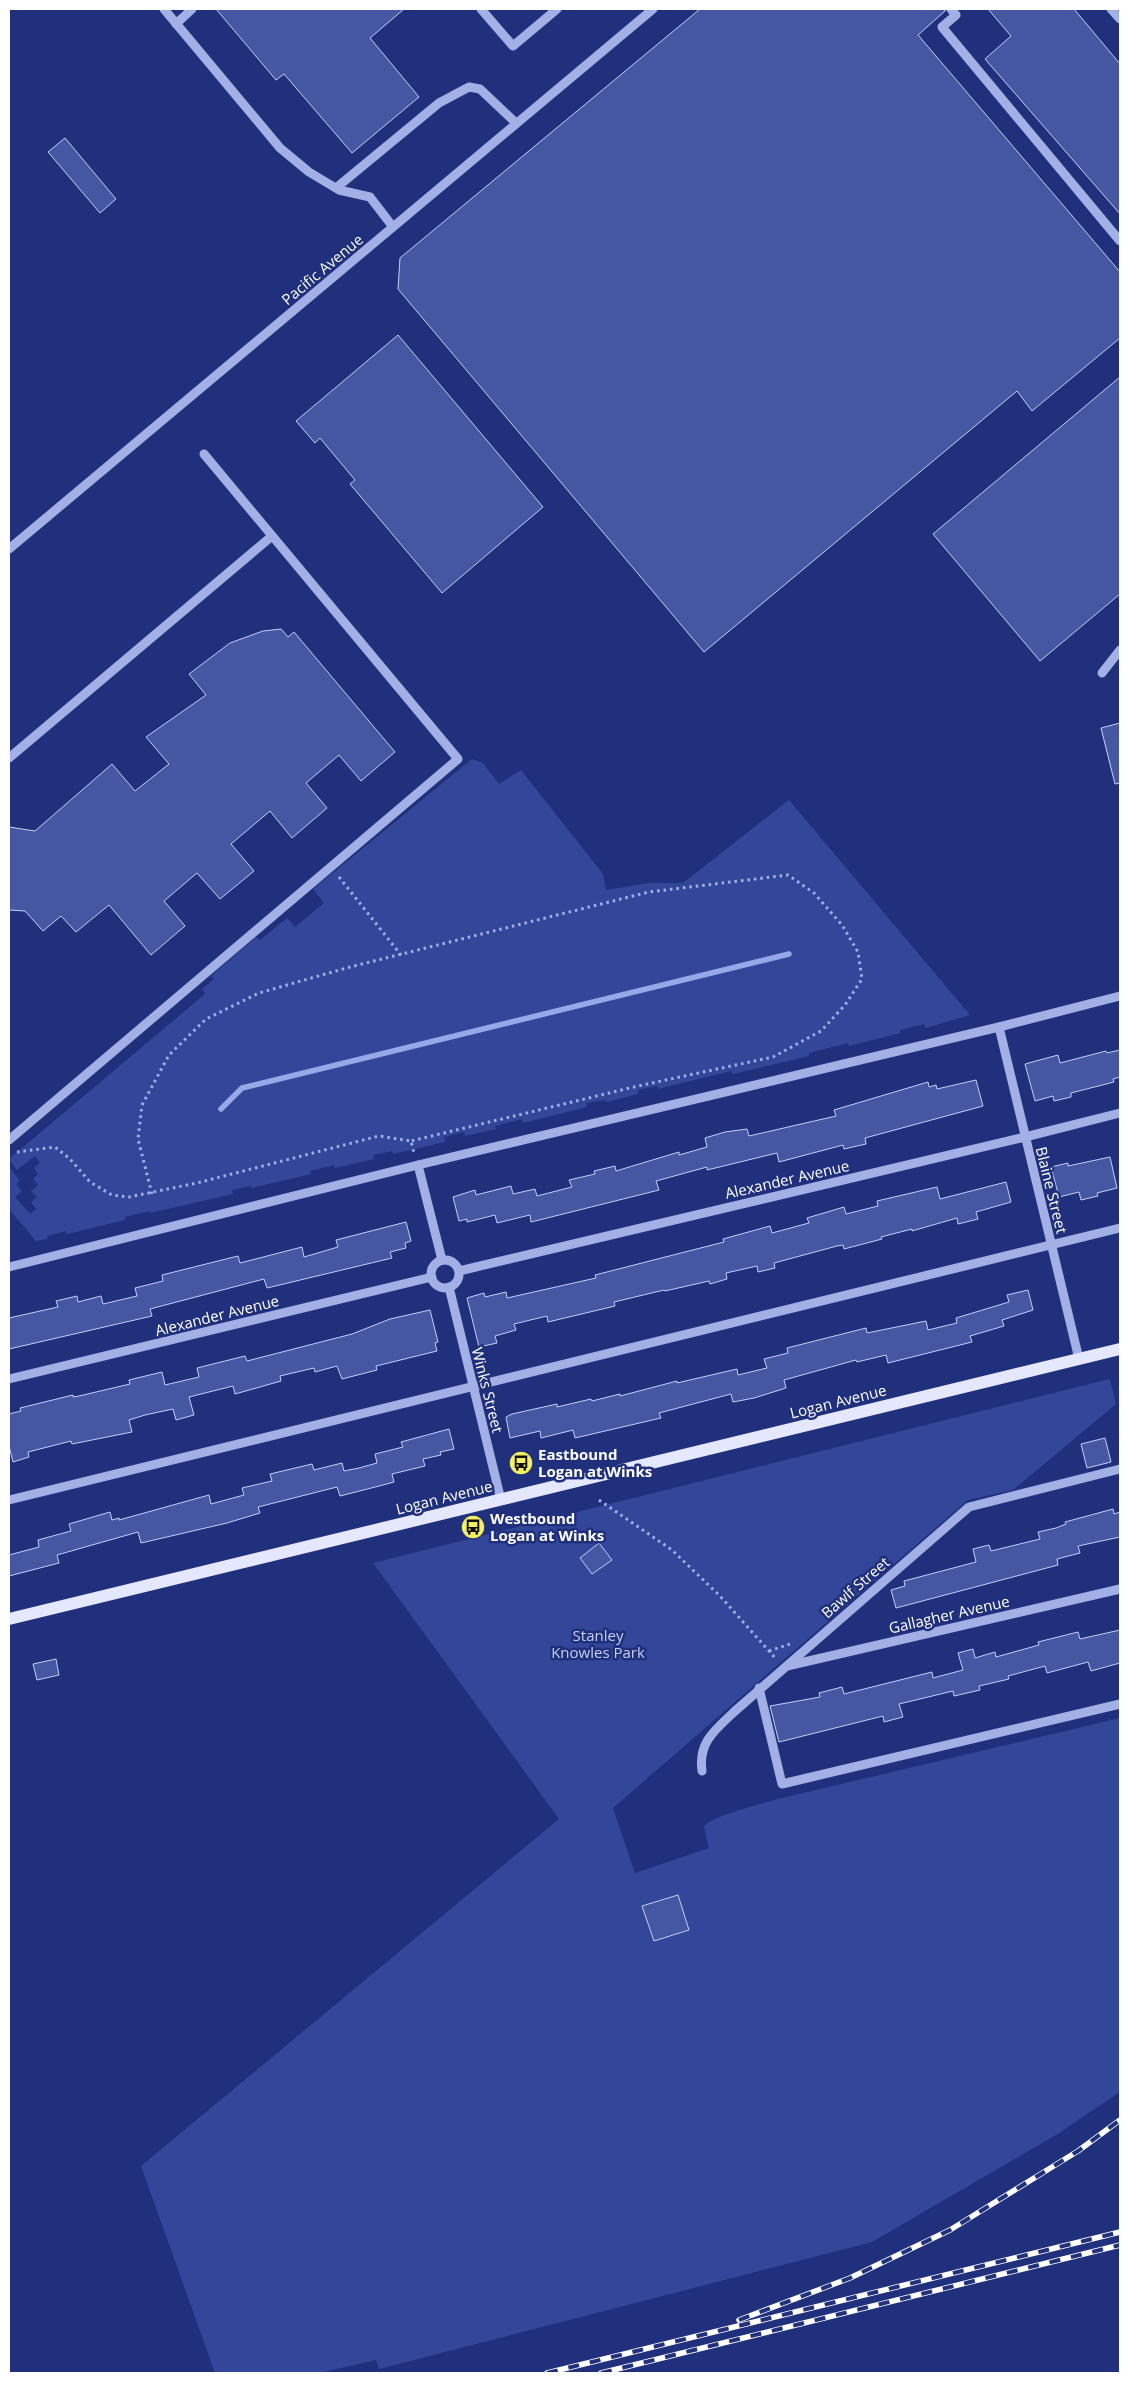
<svg xmlns="http://www.w3.org/2000/svg" width="1129" height="2382" viewBox="0 0 1129 2382" font-family="'Open Sans',sans-serif">
<style>
.green{fill:#33479a}
.lines{fill:none;stroke-linecap:round;stroke-linejoin:round}
.stream{stroke:#97a7e8;stroke-width:5.5}
.building{fill:#4556a3;stroke:#c6cff5}
.path{stroke:#a3b0e6;stroke-width:3;stroke-dasharray:2.5 4;stroke-linecap:butt}
.minor{stroke:#a3b0e6;stroke-width:9}
.major{stroke:#e4e7fd;stroke-width:12}
.rail-casing{stroke:#fff;stroke-width:5.5}
.rail{stroke:#20307c;stroke-width:4;stroke-dasharray:11;stroke-linecap:butt}
.labels{text-anchor:middle;dominant-baseline:central;stroke-width:5;stroke-linejoin:round;paint-order:stroke}
.street-label{font-size:15px;fill:#fff;stroke:#20307c}
.poi-label{font-size:15px;font-weight:bold;fill:#fff;stroke:#20307c;text-anchor:start}
.park-label{font-size:15px;fill:#c6cff5;stroke:#20307c}
</style>
<rect width="100%" height="100%" fill="#20307c"/>
<g class="green">
<polygon points="472,759 483,763 499,784 521,770 603,874 606,890 649,883 683,883 789,800 970,1015 926,1028 924,1024 900,1030 900,1033 849,1046 848,1043 809,1053 809,1056 733,1074 731,1071 658,1089 657,1086 638,1090 638,1094 606,1102 605,1100 586,1103 587,1107 523,1123 522,1119 495,1126 496,1129 465,1136 464,1132 444,1137 445,1142 393,1154 392,1151 373,1155 374,1159 335,1168 334,1165 310,1171 311,1174 252,1188 251,1186 232,1190 233,1194 150,1213 150,1211 125,1217 125,1220 67,1234 66,1231 47,1236 47,1239 36,1241 9,1209 9,1167 20,1181 16,1184 22,1191 15,1197 30,1214 36,1209 31,1202 37,1197 31,1191 38,1185 33,1179 38,1174 34,1168 40,1163 35,1156 17,1170 9,1159 205,994 202,989 214,979 211,976 256,937 260,940 287,918 295,927 324,903 313,889"/>
<path d="M1110,1379L1116,1404L1013,1490L968,1500L613,1808L635,1873L709,1848L704,1826C714,1815 762,1804 778,1799L1120,1718V2092L1056,2135L872,2242L379,2369L376,2360L319,2373H215L141,2166L559,1819L373,1563Z"/>
</g>
<g class="lines">
<polyline class="stream" points="221,1109 242,1088 789,954"/>
</g>
<g class="building">
<polygon points="216,9 404,9 370,38 419,97 352,153 284,74 276,80"/>
<polygon points="700,9 945,9 945,11 918,35 1120,272 1120,338 1032,411 1017,391 704,652 398,289 400,258"/>
<polygon points="988,9 1074,9 1120,64 1120,214 985,59 1011,36"/>
<polygon points="65,138 116,199 100,213 48,152"/>
<polygon points="398,335 543,507 442,593 350,484 355,480 320,438 315,443 296,421"/>
<polygon points="1120,377 1120,594 1040,661 933,534"/>
<polygon points="281,629 288,637 294,632 395,752 361,781 339,755 306,783 327,808 292,838 270,811 231,844 254,871 220,899 197,873 164,901 185,926 151,955 109,905 76,932 61,916 43,931 25,911 9,910 9,827 35,831 112,764 135,791 169,764 146,737 206,695 189,674 230,643 263,631"/>
<polygon points="1120,723 1120,783 1115,784 1101,728"/>
<polygon points="1120,1050 1120,1077 1113,1079 1114,1082 1071,1093 1071,1097 1054,1101 1053,1096 1035,1101 1025,1064 1058,1055 1060,1063 1106,1051 1107,1053"/>
<polygon points="976,1080 983,1106 865,1138 866,1144 844,1149 843,1145 779,1162 777,1153 707,1170 707,1167 656,1181 659,1190 531,1222 530,1215 497,1223 495,1215 467,1222 467,1219 459,1221 453,1197 475,1190 476,1195 511,1186 513,1194 535,1189 537,1196 572,1187 569,1180 595,1174 594,1171 615,1166 616,1171 679,1152 679,1155 707,1147 705,1138 725,1132 747,1129 749,1136 836,1116 834,1110 928,1082 929,1087 936,1085 937,1089"/>
<polygon points="1110,1157 1117,1188 1097,1193 1098,1196 1081,1200 1079,1192 1059,1197 1051,1167 1068,1163 1068,1166"/>
<polygon points="1006,1182 1011,1202 976,1212 978,1219 958,1224 957,1218 912,1231 912,1229 881,1237 882,1239 844,1249 843,1245 837,1246 774,1263 775,1268 758,1272 757,1266 726,1273 727,1279 710,1284 709,1281 665,1291 664,1290 614,1302 615,1306 548,1322 547,1316 514,1324 516,1330 495,1336 497,1343 479,1347 467,1298 484,1293 485,1297 506,1292 507,1298 596,1278 595,1275 724,1242 723,1239 770,1226 772,1233 809,1223 807,1218 844,1207 846,1214 878,1206 877,1201 937,1187 940,1199"/>
<polygon points="406,1222 411,1241 405,1243 406,1248 390,1252 392,1258 267,1288 264,1279 150,1309 152,1316 9,1349 9,1318 58,1307 56,1301 77,1296 78,1302 101,1296 103,1304 137,1296 135,1288 163,1281 162,1275 238,1256 240,1263 302,1247 304,1257 338,1247 336,1240"/>
<polygon points="1028,1290 1033,1310 1002,1320 1004,1326 970,1336 972,1342 888,1363 886,1355 857,1362 856,1360 784,1380 786,1388 754,1398 733,1402 731,1394 659,1413 661,1418 575,1438 573,1430 541,1438 540,1431 510,1438 506,1417 512,1414 557,1404 557,1407 591,1399 592,1401 620,1394 620,1396 677,1381 677,1383 737,1369 738,1375 767,1368 764,1359 788,1353 787,1348 866,1328 867,1333 926,1321 928,1330 957,1323 956,1318 1009,1302 1007,1295"/>
<polygon points="430,1310 438,1342 435,1343 437,1351 376,1366 377,1370 342,1379 337,1366 315,1372 314,1368 280,1376 281,1381 235,1394 233,1386 189,1397 194,1415 176,1420 173,1409 145,1415 129,1420 132,1432 72,1444 71,1441 28,1452 29,1457 13,1462 9,1446 9,1414 21,1411 20,1408 73,1395 73,1397 79,1396 130,1384 129,1380 162,1372 165,1385 199,1377 197,1368 245,1356 247,1361 352,1334 390,1319"/>
<polygon points="449,1429 454,1449 440,1452 441,1455 423,1459 425,1466 392,1474 394,1482 383,1485 340,1496 337,1487 258,1507 260,1513 227,1523 141,1543 138,1532 57,1555 59,1563 9,1576 9,1555 39,1547 38,1540 71,1531 69,1524 110,1512 112,1520 119,1518 119,1520 209,1495 211,1504 244,1495 242,1488 272,1481 270,1474 312,1464 314,1470 342,1463 344,1471 359,1468 377,1463 375,1454 403,1447 401,1442"/>
<polygon points="1105,1438 1111,1462 1087,1468 1081,1444"/>
<polygon points="1113,1509 1114,1514 1120,1512 1120,1537 1078,1546 1080,1553 1057,1559 1058,1565 896,1608 891,1590 905,1586 904,1581 976,1562 973,1549 989,1545 991,1551 1040,1539 1038,1532 1056,1528 1066,1524 1065,1522"/>
<polygon points="599,1543 612,1560 592,1574 580,1558"/>
<polygon points="1120,1630 1120,1663 1091,1671 1088,1662 1047,1673 1045,1666 1008,1676 1009,1679 979,1686 980,1690 954,1696 953,1691 899,1704 903,1717 884,1722 883,1716 779,1742 770,1706 820,1697 819,1693 842,1687 844,1694 932,1672 933,1678 963,1670 958,1653 973,1649 975,1658 995,1652 996,1657 1039,1645 1038,1642 1078,1632 1080,1639"/>
<polygon points="56,1659 59,1675 37,1680 33,1664"/>
<polygon points="678,1895 689,1930 654,1941 642,1906"/>
</g>
<g class="lines">
<g class="path">
<polyline points="339,877 401,955"/>
<polyline points="17,1152 55,1147 70,1159 90,1182 112,1195 129,1197 197,1183 379,1136 411,1141 414,1153"/>
<polyline points="152,1194 138,1139 142,1105 169,1055 206,1019 259,993 350,967 649,892 788,875 814,893 842,925 858,952 862,979 845,1005 821,1031 773,1057 638,1086 411,1141"/>
<polyline points="599,1500 672,1550 720,1596 776,1659"/>
<polyline points="769,1651 790,1644"/>
</g>
<g class="minor">
<polyline points="164,9 280,148 309,172 339,190 370,197 393,227"/>
<polyline points="481,9 513,46 557,9"/>
<polyline points="951,9 956,15 942,27 1120,241"/>
<polyline points="1111,9 1120,19"/>
<polyline points="176,24 192,9"/>
<polyline points="336,188 439,103 469,87 480,89 516,123"/>
<polyline points="9,549 653,9"/>
<polyline points="1102,673 1120,650"/>
<polyline points="9,758 272,536"/>
<polyline points="999,1027 1079,1359"/>
<polyline points="9,1140 458,759 204,454"/>
<polyline points="418,1165 442,1260"/>
<circle cx="445" cy="1274" r="14"/>
<polyline points="9,1267 418,1165 999,1027 1120,996"/>
<polyline points="459,1271 1025,1137 1120,1113"/>
<polyline points="449,1287 501,1500"/>
<polyline points="9,1379 432,1277"/>
<polyline points="9,1500 1120,1228"/>
<polyline points="787,1666 1120,1589"/>
<polyline points="759,1688 782,1784 1120,1704"/>
<path d="M702,1771C698,1742 715,1730 735,1711L969,1507L1120,1469"/>
</g>
<polyline class="major" points="9,1619 1120,1349"/>
<g class="rail-casing">
<g id="rail">
<polyline points="739,2320 850,2278 950,2230 1078,2151 1120,2120"/>
<polyline points="547,2373 1120,2232"/>
<polyline points="601,2373 1120,2245"/>
</g>
</g>
<use href="#rail" class="rail"/>
</g>
<defs>
<g id="bus-disc" transform="scale(1.25)"><circle r="9.5" fill="#f3ef64" stroke="#20307c"/><path d="M-5-6H5V4H4V6H2V4H-2V6H-4V4H-5ZM-3.5-4V0h7V-4ZM-3.5 1.2v1.5H-2V1.2ZM2 1.2v1.5H3.5V1.2Z" fill="#111"/></g>
</defs>
<g fill-rule="evenodd">
<use href="#bus-disc" x="521" y="1463"/>
<use href="#bus-disc" x="473" y="1527"/>
</g>
<g class="labels">
<g class="street-label">
<text transform="translate(322 269) rotate(-40)">Pacific Avenue</text>
<text transform="translate(787 1179) rotate(-13)">Alexander Avenue</text>
<text transform="translate(1052 1190) rotate(76)">Blaine Street</text>
<text transform="translate(217 1315) rotate(-14)">Alexander Avenue</text>
<text transform="translate(488 1390) rotate(76)">Winks Street</text>
<text transform="translate(838 1401) rotate(-14)">Logan Avenue</text>
<text transform="translate(444 1497) rotate(-14)">Logan Avenue</text>
<text transform="translate(855 1587) rotate(-41)">Bawlf Street</text>
<text transform="translate(949 1614) rotate(-13)">Gallagher Avenue</text>
</g>
<g class="poi-label">
<text x="538" y="1454">Eastbound<tspan x="538" dy="17">Logan at Winks</tspan></text>
<text x="490" y="1518">Westbound<tspan x="490" dy="17">Logan at Winks</tspan></text>
</g>
<g class="park-label">
<text x="598" y="1635">Stanley<tspan x="598" dy="17">Knowles Park</tspan></text>
</g>
</g>
<rect width="1129" height="2382" fill="none" stroke="#ffffff" stroke-width="20"/>
</svg>
